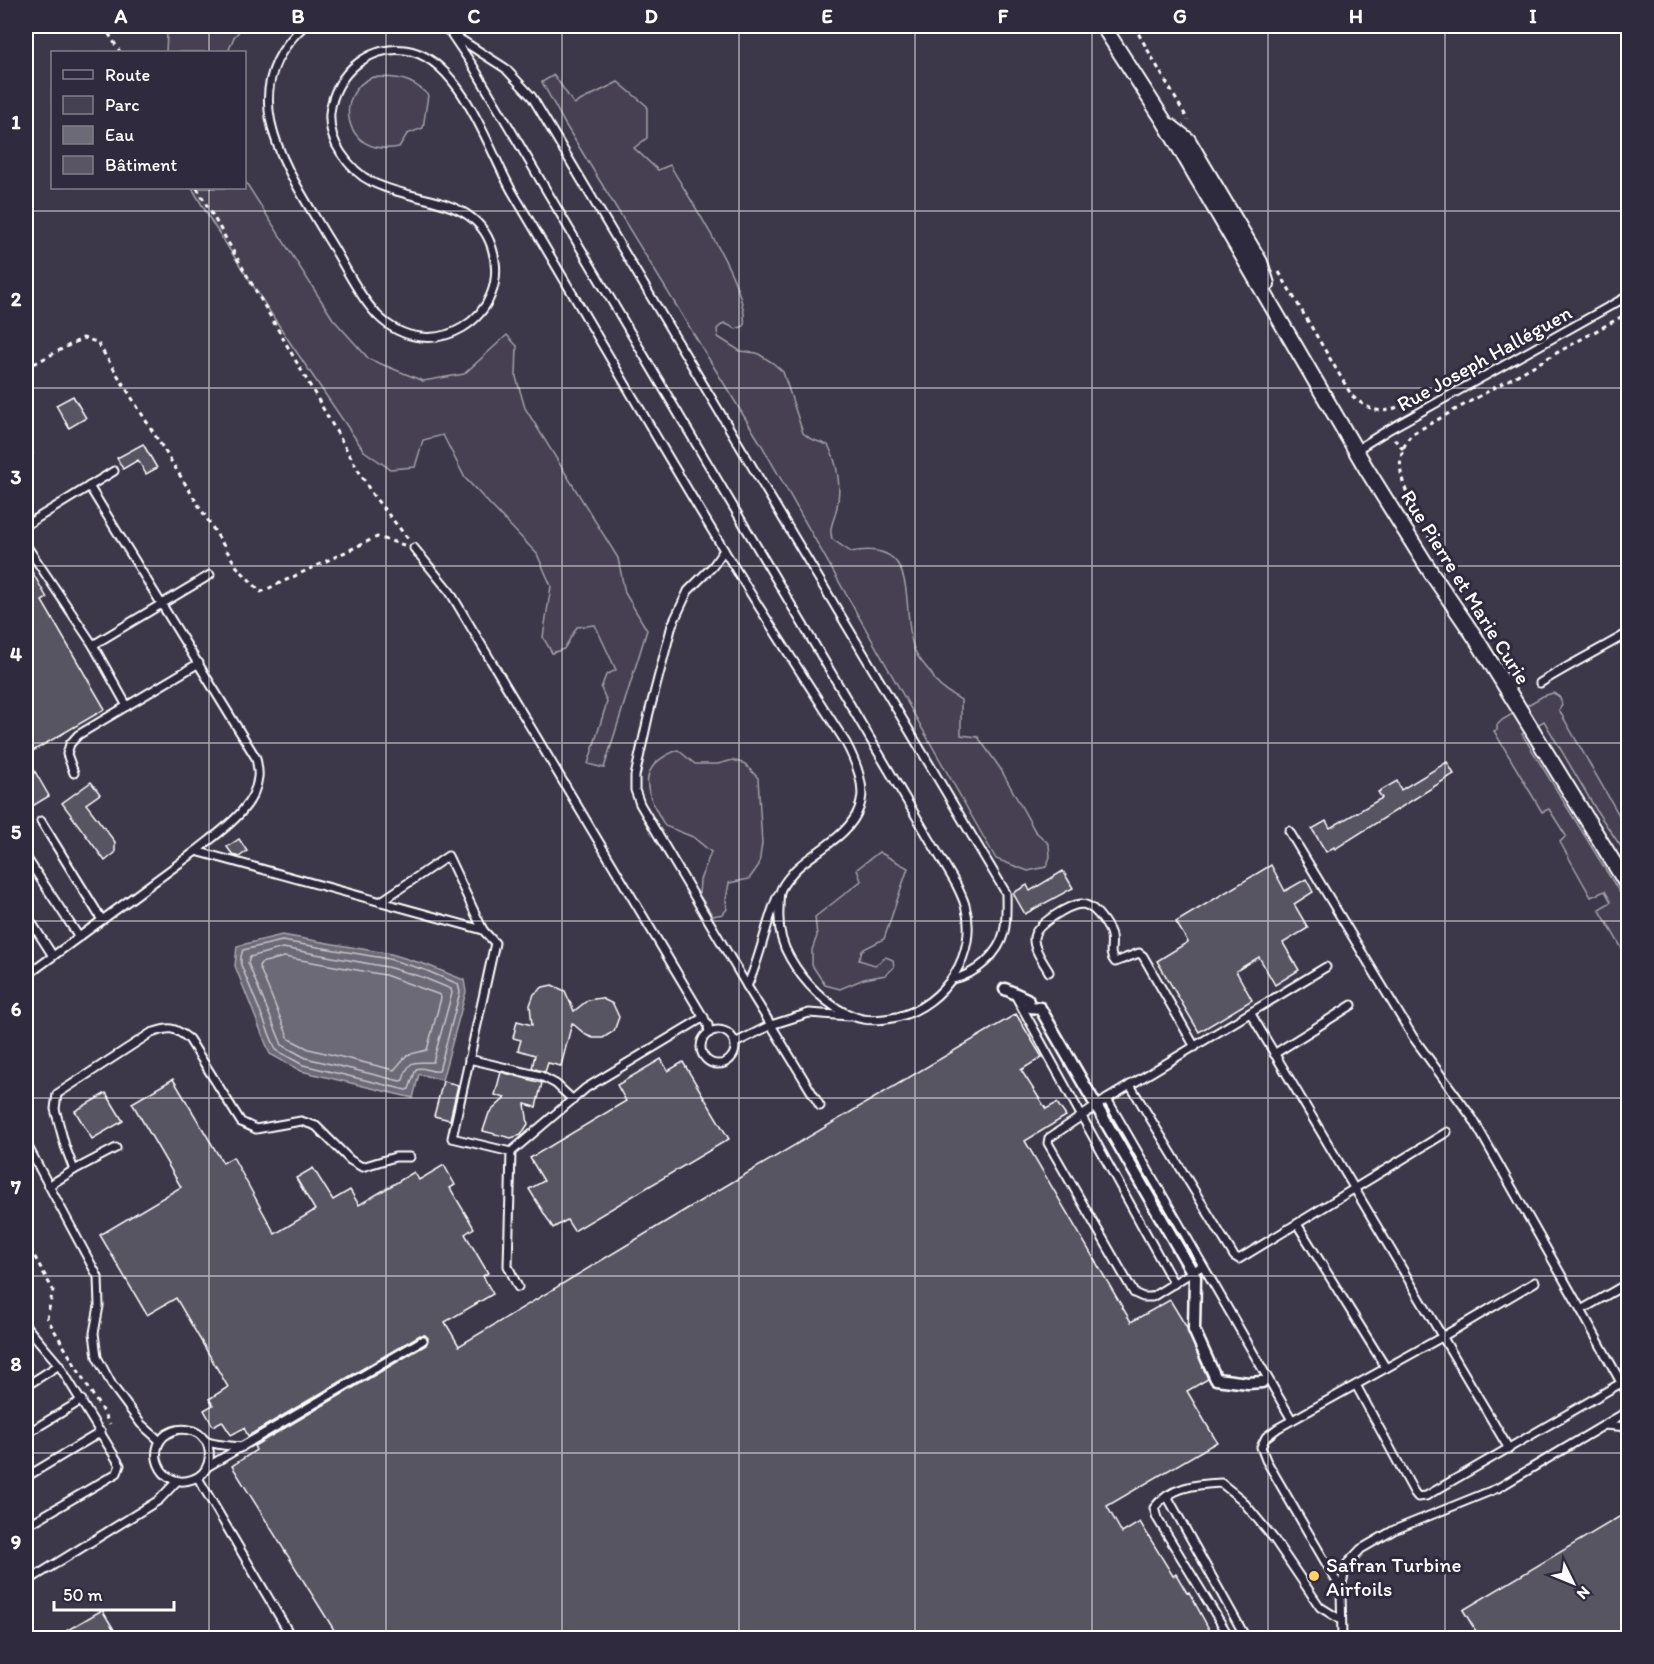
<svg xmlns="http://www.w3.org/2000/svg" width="1654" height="1664" viewBox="0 0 1654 1664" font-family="Itim,sans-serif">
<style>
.built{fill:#3c3749;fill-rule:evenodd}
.green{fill:#464152;stroke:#a2a0a8;stroke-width:1.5}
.water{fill:#6d6a77;stroke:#a7a6ad;stroke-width:1.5}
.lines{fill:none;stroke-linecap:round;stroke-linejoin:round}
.shore{stroke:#c5c3c9;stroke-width:1.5}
.building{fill:#595564;stroke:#fff;stroke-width:1.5}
.service-casing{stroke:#fff;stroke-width:11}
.pedestrian-casing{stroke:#fff;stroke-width:15}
.minor-casing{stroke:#fff;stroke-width:18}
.path{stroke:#fff;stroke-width:3;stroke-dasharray:4.5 4.5;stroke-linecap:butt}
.service{stroke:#2f2a3d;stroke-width:7}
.pedestrian{stroke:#2f2a3d;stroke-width:10}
.minor{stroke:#2f2a3d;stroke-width:14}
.grid{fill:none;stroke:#fff;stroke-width:1.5;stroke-opacity:0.55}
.poi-dot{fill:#ffd166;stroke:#2f2a3d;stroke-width:2}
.labels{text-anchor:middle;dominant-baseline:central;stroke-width:6;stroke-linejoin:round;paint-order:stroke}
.street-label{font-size:21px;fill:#fff;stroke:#2f2a3d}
.poi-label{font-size:21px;fill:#fff;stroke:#2f2a3d;text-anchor:start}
.neatline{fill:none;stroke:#fff;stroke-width:2}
.grid-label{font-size:20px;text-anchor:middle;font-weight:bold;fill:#fff}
</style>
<rect width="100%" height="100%" fill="#2f2a3d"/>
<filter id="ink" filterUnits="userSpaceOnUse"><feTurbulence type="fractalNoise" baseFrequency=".0167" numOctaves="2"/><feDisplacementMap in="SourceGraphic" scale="12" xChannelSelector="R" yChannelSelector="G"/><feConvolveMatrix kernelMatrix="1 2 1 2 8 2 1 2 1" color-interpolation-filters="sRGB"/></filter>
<g filter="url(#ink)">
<path class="built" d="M26,26H1628V1638H26ZM52,52H244V188H52Z"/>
<g class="green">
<polygon points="172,26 244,26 234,37 228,52 166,52 167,33"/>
<path d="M554,75L574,104L618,82L647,106V138L634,148L658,170L670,165C690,200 750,288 744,326L736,329L724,323L717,329L718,337L740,351L757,353L773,363L783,372L803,433L811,439L828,445C838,463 842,490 836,511C833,524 829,526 832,539L851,552C921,538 901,605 913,646C916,657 924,664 931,673C933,676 935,681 938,684C944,691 954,695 961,700V735L978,737L1000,768L1035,831L1049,844L1050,857L1046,867L1028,871L996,859L761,444L565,124L542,82Z"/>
<path d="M373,77C396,77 410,77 428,95L423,128L407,134L399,147C342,158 333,92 373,77Z"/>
<polygon points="245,181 333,319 369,359 423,381 464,374 507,335 517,346 516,377 525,408 618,558 625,593 647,630 604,768 588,764 607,702 601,688 606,675 616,670 595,625 577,627 564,649 552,653 543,637 551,586 537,554 465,478 443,435 423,440 415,467 390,469 364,451 289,341 213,224 192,188 244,188"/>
<path d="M1553,693C1559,695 1561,698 1562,705L1559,710L1628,831V857L1598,813L1544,721L1522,734L1628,906V959L1599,909L1611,902L1605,891L1591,897L1560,842L1566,836L1549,809L1542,812L1494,731L1497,730V725L1502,720L1543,696Z"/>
<path d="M678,750L695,764H718L733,760L745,764L758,778L762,843L759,865L749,879L729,883L726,900L727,909L723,914L713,916L699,895L700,880L711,852L693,837L665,826C646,793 633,767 678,750Z"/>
<polygon points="879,852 908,868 884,939 862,950 859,960 875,965 886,957 893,960 894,967 886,975 864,979 840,989 825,985 812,965 812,950 817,936 815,917 861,881 857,869"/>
</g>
<polygon class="water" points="282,935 391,954 427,965 464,980 466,992 442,1080 419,1074 413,1098 301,1071 270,1054 235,966 237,946"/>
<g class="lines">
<g class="shore">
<path d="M282,941L389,959L425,970L458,984L460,992L439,1071C431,1073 424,1066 416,1069L409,1089L406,1090L303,1065L276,1050L241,965V956L243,950Z"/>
<path d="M283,948L387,967L422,977L451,989L452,993L433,1062C415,1064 410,1056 403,1080L400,1081L306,1058L282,1045L248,963L250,957Z"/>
<polygon points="284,957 385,975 440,995 441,998 427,1050 407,1055 394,1070 309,1049 289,1039 259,966 261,963"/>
</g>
</g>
<g class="building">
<polygon points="73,396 86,418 69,428 56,405"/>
<polygon points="143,444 157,468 146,474 138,460 123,469 117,458"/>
<polygon points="26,561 47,598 42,601 105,709 26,755"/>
<polygon points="26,756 49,796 26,810"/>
<polygon points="1447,762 1454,774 1335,849 1334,847 1326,852 1312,829 1326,821 1330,828 1382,798 1378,792 1397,781 1401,790"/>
<polygon points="91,782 100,794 86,804 115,842 115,853 105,861 62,803"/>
<polygon points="239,839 247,851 239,857 233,855 227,847"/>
<polygon points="1271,865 1285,891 1306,879 1313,892 1294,904 1308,928 1283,943 1299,970 1275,985 1259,957 1236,971 1252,1000 1199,1032 1157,961 1188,942 1176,922"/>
<polygon points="1063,871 1073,888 1025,914 1013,893 1027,885 1030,891"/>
<polygon points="552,985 565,991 574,1011 588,1000 601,998 613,1004 619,1017 614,1031 603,1038 593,1038 586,1035 572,1023 561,1066 548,1063 545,1072 532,1068 535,1055 518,1050 521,1040 513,1038 517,1021 532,1025 530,1005 534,994 543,987"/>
<polygon points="1016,1014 1042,1057 1021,1070 1046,1109 1057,1103 1066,1116 1025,1141 1131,1322 1170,1300 1187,1328 1208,1379 1187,1391 1217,1442 1107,1506 1122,1533 1140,1522 1173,1576 1176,1574 1187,1593 1189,1592 1210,1631 1197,1638 339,1638 232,1466 256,1450 254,1446 426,1345 428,1338 425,1335 420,1335 248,1436 244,1428 231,1435 222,1421 213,1426 204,1410 213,1405 209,1399 228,1387 176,1298 147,1315 100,1235 181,1187 132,1103 173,1079 223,1163 233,1157 275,1234 315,1210 296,1178 313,1168 333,1200 350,1190 359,1205 414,1172 419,1180 444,1165 455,1185 450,1188 474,1228 465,1234 488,1273 483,1276 493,1294 445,1322 459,1346 685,1210"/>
<polygon points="661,1059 668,1071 683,1062 729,1139 574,1231 567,1220 553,1228 529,1189 544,1181 530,1158 626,1101 617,1085"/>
<polygon points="501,1072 542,1083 536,1107 525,1104 528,1124 521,1135 511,1138 483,1131 489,1113 505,1098 495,1095"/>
<polygon points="443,1081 458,1085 450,1120 434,1116"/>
<polygon points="106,1093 123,1121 92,1139 75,1111"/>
<polygon points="1629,1511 1629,1638 1480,1638 1463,1610"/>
<polygon points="102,1610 119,1638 54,1638"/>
</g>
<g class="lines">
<g class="service-casing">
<g id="service">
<path d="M304,26C230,93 288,170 327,237C343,262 357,293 377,315C430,369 514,317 492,248C476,195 412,203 372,182C360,176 349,165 341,153C333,141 329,128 330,113C332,94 342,75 358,63C371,53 388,48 405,50C461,57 489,152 513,193C584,312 652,432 724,550C763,615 805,679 846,743C867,783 872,812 831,842C819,852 806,859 795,870C790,876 782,884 780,892C779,898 779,905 779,910C778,928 781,943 790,958C803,981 827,1007 853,1016C866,1022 883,1020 897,1017C945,1005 979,953 965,905C963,898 959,890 956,884L473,66L450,32L442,26"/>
<path d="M452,34L505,68L532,97L1006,893C1006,905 1007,919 1004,932C999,954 975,975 953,979"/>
<polyline points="1356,450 1388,430 1628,296"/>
<path d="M89,486L256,758C257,764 259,771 258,777C255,810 219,832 196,851"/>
<polyline points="26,525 114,471"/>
<polyline points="26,545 93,645 127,706"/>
<polyline points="414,548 450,592 708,1025 709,1033"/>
<polyline points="724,550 713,566 688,591 672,625 649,713 635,776 635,790 640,804 747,986"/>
<polyline points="93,645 210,575"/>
<path d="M1540,683C1569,665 1599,650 1628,633"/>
<polyline points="74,773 67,754 70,744 78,735 199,663"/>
<polyline points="41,821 102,920"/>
<polyline points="1289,831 1413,1037 1473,1119 1581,1310"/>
<polyline points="26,857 79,937"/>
<path d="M778,895C765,925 761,957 747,986L771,1025L809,1013L849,1016"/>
<polyline points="26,914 53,956"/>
<polyline points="483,930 495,943 452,1138 511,1152 508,1266 518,1287"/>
<path d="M1049,972C1044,963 1033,949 1034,938C1035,925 1068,905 1081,904C1085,904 1089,906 1093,909C1099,914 1110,928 1111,936C1113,946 1108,954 1115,962L1139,953L1143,956L1195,1047"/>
<polyline points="26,976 196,851 483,930 448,856 380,902"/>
<polyline points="1014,993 1174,1284"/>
<polyline points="1251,1014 1509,1449"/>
<circle cx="718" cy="1047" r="17"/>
<polyline points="735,1043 771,1025 820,1106"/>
<polyline points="1274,1054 1352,1005"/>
<polyline points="469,1059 541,1076 556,1084 573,1100"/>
<polyline points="1130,1085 1234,1256 1239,1259 1447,1132"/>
<polyline points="1107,1099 1049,1138 1048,1143 1134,1293 1143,1297 1152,1297 1202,1266"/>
<polyline points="26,1143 98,1277 99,1306 94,1333 97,1357 112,1385 141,1424 160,1441"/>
<polyline points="511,1152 586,1088 704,1017"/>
<polyline points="74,1170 116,1148"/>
<path d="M50,1185L74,1170L65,1146L55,1109L57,1094L151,1033C170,1027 173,1026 189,1039L241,1122L256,1129L301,1121L316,1126L350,1160L362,1167L395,1157H410"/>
<polyline points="1297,1224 1386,1368"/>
<polyline points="1628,1283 1581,1310 1628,1395"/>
<polyline points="26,1326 59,1365 120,1465 117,1473 26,1526"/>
<polyline points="1356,1385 1414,1492 1418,1497 1426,1496 1621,1383"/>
<polyline points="26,1386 59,1365"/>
<polyline points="1292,1420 1107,1099 1326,967"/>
<polyline points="1604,1425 1628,1427"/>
<polyline points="26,1434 82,1400"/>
<path d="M206,1441C213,1455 209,1474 193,1479C160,1492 141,1443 173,1431C181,1428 192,1429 199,1434C202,1436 203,1439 206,1441C213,1445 233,1446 242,1447"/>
<polyline points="207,1467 423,1340"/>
<polyline points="26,1477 101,1432"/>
<polyline points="198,1478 292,1638"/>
<polyline points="1167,1496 1246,1638"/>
<polyline points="26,1582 159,1500 177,1481"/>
<polyline points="1341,1589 1266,1460 1261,1447 1266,1437 1278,1428 1442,1337 1535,1282"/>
<path d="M1230,1638L1157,1518L1154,1508C1169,1487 1197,1484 1221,1483L1241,1499L1274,1539L1320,1607L1341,1620"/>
<polyline points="1342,1638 1341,1589 1346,1565 1361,1549 1394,1530 1498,1488 1628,1411"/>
</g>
</g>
<g class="pedestrian-casing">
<polyline id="pedestrian" points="1005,989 1027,999 1030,1007 1040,1008 1195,1277 1194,1330 1216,1379 1248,1383 1262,1382"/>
</g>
<g class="minor-casing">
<g id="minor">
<polyline points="1103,26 1164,121 1366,468 1432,574 1475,637 1628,886"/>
<polyline points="1170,126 1188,140 1260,262 1267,284"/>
</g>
</g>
<g class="path">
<polyline points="104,26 120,52"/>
<polyline points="1134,26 1188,120"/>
<polyline points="197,188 372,494 409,540"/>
<path d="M1279,272L1352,396C1380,419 1389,412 1419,396L1420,398"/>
<polyline points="26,368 83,338 97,342 237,567 261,592 377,537 404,545"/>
<polyline points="1394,439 1403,449"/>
<polyline points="26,442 32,454 26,470"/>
<path d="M1430,540C1416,506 1383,469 1412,434L1628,313"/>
<polyline points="26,1241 53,1290 47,1318 110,1424"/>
</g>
<use href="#service" class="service"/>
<use href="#pedestrian" class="pedestrian"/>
<use href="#minor" class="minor"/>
</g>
</g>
<path class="grid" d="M209,26V52M386,26V1638M562,26V1638M739,26V1638M915,26V1638M1092,26V1638M1268,26V1638M1445,26V1638M209,188V1638M26,211H1628M26,388H1628M26,566H1628M26,743H1628M26,921H1628M26,1098H1628M26,1276H1628M26,1453H1628"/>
<circle class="poi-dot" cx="1314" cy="1576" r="6"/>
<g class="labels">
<g class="street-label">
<text transform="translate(1484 358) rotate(-29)">Rue Joseph Halléguen</text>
<text transform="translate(1466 587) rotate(58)">Rue Pierre et Marie Curie</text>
</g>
<g class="poi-label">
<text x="1326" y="1564">Safran Turbine<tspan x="1326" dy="24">Airfoils</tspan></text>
</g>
</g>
<rect width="1654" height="1664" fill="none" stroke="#2f2a3d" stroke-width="66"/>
<rect x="51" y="51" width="195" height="138" fill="#2f2a3d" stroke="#827f8b" stroke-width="1.5"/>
<rect x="63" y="70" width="30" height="9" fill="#2f2a3d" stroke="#827f8b" stroke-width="1.5"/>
<text x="105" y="81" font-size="18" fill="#ffffff">Route</text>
<rect x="63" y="96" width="30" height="18" fill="#464152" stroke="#827f8b" stroke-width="1.5"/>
<text x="105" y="111" font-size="18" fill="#ffffff">Parc</text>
<rect x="63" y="126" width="30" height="18" fill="#6d6a77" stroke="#827f8b" stroke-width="1.5"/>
<text x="105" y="141" font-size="18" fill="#ffffff">Eau</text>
<rect x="63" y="156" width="30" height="18" fill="#595564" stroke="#827f8b" stroke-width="1.5"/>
<text x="105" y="171" font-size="18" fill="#ffffff">Bâtiment</text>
<g transform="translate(1573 1583) rotate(133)" stroke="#2f2a3d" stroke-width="4.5" paint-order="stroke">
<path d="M0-4.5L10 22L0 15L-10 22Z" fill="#ffffff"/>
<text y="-9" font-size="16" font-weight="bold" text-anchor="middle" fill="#ffffff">N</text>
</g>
<path d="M54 1601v9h120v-9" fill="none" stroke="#ffffff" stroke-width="3"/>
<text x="63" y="1601" font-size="18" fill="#ffffff" stroke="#2f2a3d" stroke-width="4.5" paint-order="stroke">50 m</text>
<rect x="33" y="33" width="1588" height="1598" class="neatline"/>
<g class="grid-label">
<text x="121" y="23">A</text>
<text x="298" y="23">B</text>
<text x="474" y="23">C</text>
<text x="651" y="23">D</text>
<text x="827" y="23">E</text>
<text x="1003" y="23">F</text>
<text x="1180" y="23">G</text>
<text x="1356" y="23">H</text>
<text x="1533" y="23">I</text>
<text x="16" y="129">1</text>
<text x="16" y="306">2</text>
<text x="16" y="484">3</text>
<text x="16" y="661">4</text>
<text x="16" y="839">5</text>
<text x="16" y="1016">6</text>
<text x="16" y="1194">7</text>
<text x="16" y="1371">8</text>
<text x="16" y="1549">9</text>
</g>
</svg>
